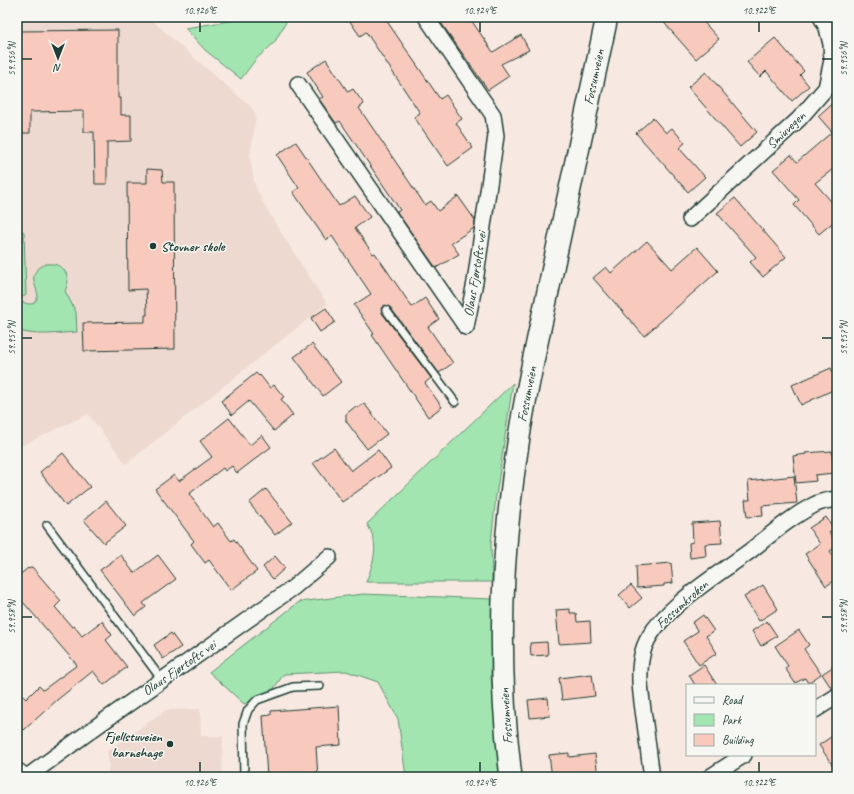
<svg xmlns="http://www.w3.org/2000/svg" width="854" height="794" viewBox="0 0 854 794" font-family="Caveat,sans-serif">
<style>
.built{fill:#eed9d0}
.green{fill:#a2e5b0;stroke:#609172}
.building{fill:#f8cabd;stroke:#1f3d34}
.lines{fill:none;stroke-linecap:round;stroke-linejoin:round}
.lane-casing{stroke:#1f3d34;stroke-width:10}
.street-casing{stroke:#1f3d34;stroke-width:18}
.secondary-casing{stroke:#1f3d34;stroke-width:24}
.lane{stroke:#f6f6f2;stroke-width:7}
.street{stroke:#f6f6f2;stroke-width:15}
.secondary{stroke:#f6f6f2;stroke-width:21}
.ticks{fill:none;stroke:#1f3d34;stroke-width:1.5}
.poi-dot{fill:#1f3d34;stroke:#f6f6f2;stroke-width:1.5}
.labels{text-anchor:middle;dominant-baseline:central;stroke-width:3;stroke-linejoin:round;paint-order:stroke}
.street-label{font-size:14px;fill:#1f3d34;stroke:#f6f6f2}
.poi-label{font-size:14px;font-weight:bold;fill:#1f3d34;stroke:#f6f6f2;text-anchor:start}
.neatline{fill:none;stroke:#1f3d34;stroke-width:1.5}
.ticks-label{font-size:10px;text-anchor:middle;fill:#1f3d34}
</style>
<rect width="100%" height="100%" fill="#f7e9e2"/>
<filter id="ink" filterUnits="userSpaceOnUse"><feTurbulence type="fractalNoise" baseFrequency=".025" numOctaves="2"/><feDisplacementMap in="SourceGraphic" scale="8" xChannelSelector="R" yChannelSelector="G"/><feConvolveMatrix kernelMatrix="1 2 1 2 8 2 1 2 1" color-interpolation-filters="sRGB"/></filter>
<g filter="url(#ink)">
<g class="built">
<polygon points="17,17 149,17 176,42 249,105 254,111 256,115 250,157 254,181 259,195 275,223 327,304 126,464 88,414 17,448"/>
<polygon points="200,709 201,736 223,736 222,777 107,777 109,764 107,751 166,710"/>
</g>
<g class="green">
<polygon points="244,17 289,17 274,43 256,59 241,79 205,50 185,28 242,19"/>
<polygon points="17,229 21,229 24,232 26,295 23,297 17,297"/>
<path d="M46,264C63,262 73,276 65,291L76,312L77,332C58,333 35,337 17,330V301C26,302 34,310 38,295C34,281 28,272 46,264Z"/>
<path d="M513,383L496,496L491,544L492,582H366C374,561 380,545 367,524Z"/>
<polygon points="363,594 493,599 491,676 500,777 406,777 398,719 378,682 346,671 284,674 272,691 244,704 209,672 299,602"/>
</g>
<g class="building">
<polygon points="347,17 384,17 440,99 446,95 462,119 456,123 473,148 448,166 414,117 420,113 366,32 360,36"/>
<polygon points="437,17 469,17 493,52 521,35 529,50 501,64 509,76 488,90"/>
<polygon points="659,17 699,17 719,39 696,59"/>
<polygon points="118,30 118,98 121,98 121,115 131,115 131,141 107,142 107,184 95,184 94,132 84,132 84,111 30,112 30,133 17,133 17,31"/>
<polygon points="775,38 804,71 800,75 809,86 792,101 766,71 760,77 747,62"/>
<polygon points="326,59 348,92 353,89 364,104 359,108 425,205 431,201 438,211 458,196 475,220 474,228 451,243 459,254 436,268 397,212 400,210 340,121 336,123 319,99 323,97 307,72"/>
<polygon points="706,72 757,132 740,147 688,87"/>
<polygon points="837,99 837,166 815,183 837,208 837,219 819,234 794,205 799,200 773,170 791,155 797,162 832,132 818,116"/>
<polygon points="653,118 666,133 672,128 685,143 679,148 705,177 688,192 636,133"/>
<polygon points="296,142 339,206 355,196 370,217 355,228 373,254 375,253 412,307 425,298 439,319 428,327 453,363 439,373 390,307 385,305 381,308 382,313 431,378 425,383 442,407 428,417 372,335 374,334 354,305 371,294 332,236 326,240 293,192 299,188 277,155"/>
<polygon points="147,169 162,170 163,182 174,182 175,349 84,351 83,323 145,322 145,315 147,315 146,289 128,290 127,183 147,183"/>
<polygon points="735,198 786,257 763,277 750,262 756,257 717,213"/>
<polygon points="647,241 672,269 697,247 718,271 644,336 593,278 606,267 611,273"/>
<polygon points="326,308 335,322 320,332 311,318"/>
<polygon points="312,344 341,382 323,396 294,357"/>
<polygon points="831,368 837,382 837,388 801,405 792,385"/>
<polygon points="256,373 259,376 260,375 270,388 274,385 284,397 281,399 293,415 274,431 249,401 232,415 221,401"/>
<polygon points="364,403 387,434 367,449 346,421 346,414 356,406 358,408"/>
<polygon points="229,418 250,445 262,435 271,447 237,473 232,466 225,471 223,468 189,494 213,527 218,523 231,541 234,539 257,571 231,590 209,560 205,563 191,544 194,541 155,489 174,475 179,481 212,457 200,441"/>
<polygon points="334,448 351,471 378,450 391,468 342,502 313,463"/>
<polygon points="832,451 834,473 815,475 816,481 796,483 793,456 806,454 805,453"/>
<polygon points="63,453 90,487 66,506 40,472"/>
<polygon points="794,476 797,503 762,506 763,516 747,517 745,500 750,500 748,481"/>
<polygon points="266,489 292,522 275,535 249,503"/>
<polygon points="106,501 126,526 104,543 84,520"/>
<polygon points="826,517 834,529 829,532 837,544 837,547 830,551 837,562 837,579 826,586 805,554 820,544 809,528"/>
<polygon points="720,521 722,543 705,544 706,556 690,558 689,543 693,542 692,523"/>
<polygon points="121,555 134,573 158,555 176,579 143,603 146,607 135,616 100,570"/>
<polygon points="275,556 285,568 273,579 263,567"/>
<polygon points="671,563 673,583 664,584 664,586 637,588 636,566"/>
<polygon points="32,567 61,601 55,607 72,627 74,626 82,636 102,621 112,635 106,640 127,667 104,685 93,671 57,700 24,730 17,723 17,690 26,699 39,686 43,690 77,665 17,595 17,577 28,568 29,569"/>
<polygon points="631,585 642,598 630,608 619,595"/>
<polygon points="763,585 778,609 759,621 744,597"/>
<polygon points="570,609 570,613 576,613 577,622 590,621 591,642 559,644 556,610"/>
<polygon points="703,615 714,631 706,636 717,653 699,665 683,641 698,631 692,623"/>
<polygon points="767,621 777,636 761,646 752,631"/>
<polygon points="799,630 809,645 804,649 821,674 808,683 805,678 795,683 785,668 788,666 775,646"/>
<polygon points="171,633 181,647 163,659 154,645"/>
<polygon points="547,642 548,655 531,656 530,643"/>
<polygon points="837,664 837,687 832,689 822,674"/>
<polygon points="704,665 717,685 695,685 689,675"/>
<polygon points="592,674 595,696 562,700 559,678"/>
<polygon points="548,698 550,716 530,718 528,700"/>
<polygon points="339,706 341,745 316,747 318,777 267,777 263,716 271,715 271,711"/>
<polygon points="837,733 837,772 819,745"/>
<polygon points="569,753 569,757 595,754 598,775 584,777 570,777 570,775 552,777 549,755"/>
</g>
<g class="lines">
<g class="lane-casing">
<g id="lane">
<polyline points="386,310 455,402"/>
<polyline points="47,525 162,680"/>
<polyline points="244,777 243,724 248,710 257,700 293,687 320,686"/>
</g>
</g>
<g class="street-casing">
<g id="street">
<polyline points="426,17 493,115 496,136 475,282 466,327"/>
<polyline points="298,84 466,327"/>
<polyline points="690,219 799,119 826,88 832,60 831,44 827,28 821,17"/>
<polyline points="815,710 837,696"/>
<polyline points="27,777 97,726 294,587 329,557"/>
<path d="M652,777C649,757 647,737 644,717C641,695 637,672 643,651C653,613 719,574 750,551C770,535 791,517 814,505C821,501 829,500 837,499"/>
<polyline points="710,777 744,755"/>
</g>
</g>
<g class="secondary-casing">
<g id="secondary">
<polyline points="17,774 21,777"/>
<path d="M511,777C497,666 501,548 519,437C528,379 542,321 554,263C572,181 590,99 607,17"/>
</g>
</g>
<use href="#lane" class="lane"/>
<use href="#street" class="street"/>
<use href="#secondary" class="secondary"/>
</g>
</g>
<path class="ticks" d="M200,22V32M480,22V32M759,22V32M22,59H32M822,59H832M22,338H32M822,338H832M22,617H32M822,617H832M200,762V772M480,762V772M759,762V772"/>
<g class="poi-dot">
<circle cx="153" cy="246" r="4"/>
<circle cx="170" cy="744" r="4"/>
</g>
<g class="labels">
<g class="street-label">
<text transform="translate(594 77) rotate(-78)">Fossumveien</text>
<text transform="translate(786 130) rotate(-44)">Smiuvegen</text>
<text transform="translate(475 274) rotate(-81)">Olaus Fjørtofts vei</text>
<text transform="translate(527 394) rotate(-79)">Fossumveien</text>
<text transform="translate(682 604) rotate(-42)">Fossumkroken</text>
<text transform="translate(179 668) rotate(-35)">Olaus Fjørtofts vei</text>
<text transform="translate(506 716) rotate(-94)">Fossumveien</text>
</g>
<g class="poi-label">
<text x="161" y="246">Stovner skole</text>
<text x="162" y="736" text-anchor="end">Fjellstuveien<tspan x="162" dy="16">barnehage</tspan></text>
</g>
</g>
<rect width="854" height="794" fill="none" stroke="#f6f6f2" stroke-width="44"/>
<rect x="686" y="684" width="130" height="72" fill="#f6f6f2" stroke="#a0aca6"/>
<rect x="694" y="697" width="20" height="6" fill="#f6f6f2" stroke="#a0aca6"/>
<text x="722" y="704" font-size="12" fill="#1f3d34">Road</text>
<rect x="694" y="714" width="20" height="12" fill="#a2e5b0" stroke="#a0aca6"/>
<text x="722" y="724" font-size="12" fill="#1f3d34">Park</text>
<rect x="694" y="734" width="20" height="12" fill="#f8cabd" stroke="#a0aca6"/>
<text x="722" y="744" font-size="12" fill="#1f3d34">Building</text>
<g transform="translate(58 58) rotate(180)" stroke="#f6f6f2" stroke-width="3" paint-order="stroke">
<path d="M0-3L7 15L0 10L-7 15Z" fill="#1f3d34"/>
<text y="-6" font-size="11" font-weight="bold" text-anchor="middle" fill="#1f3d34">N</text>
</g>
<rect x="22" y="22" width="810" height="750" class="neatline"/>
<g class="ticks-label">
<text x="200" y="14">10.926°E</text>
<text x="480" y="14">10.924°E</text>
<text x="759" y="14">10.922°E</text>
<text transform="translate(843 59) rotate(-90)" y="4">59.956°N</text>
<text transform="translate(11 59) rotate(-90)" y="4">59.956°N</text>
<text transform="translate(843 338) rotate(-90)" y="4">59.957°N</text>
<text transform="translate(11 338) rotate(-90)" y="4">59.957°N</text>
<text transform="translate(843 617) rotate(-90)" y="4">59.958°N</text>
<text transform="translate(11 617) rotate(-90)" y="4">59.958°N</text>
<text x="200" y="786">10.926°E</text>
<text x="480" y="786">10.924°E</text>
<text x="759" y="786">10.922°E</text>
</g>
</svg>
